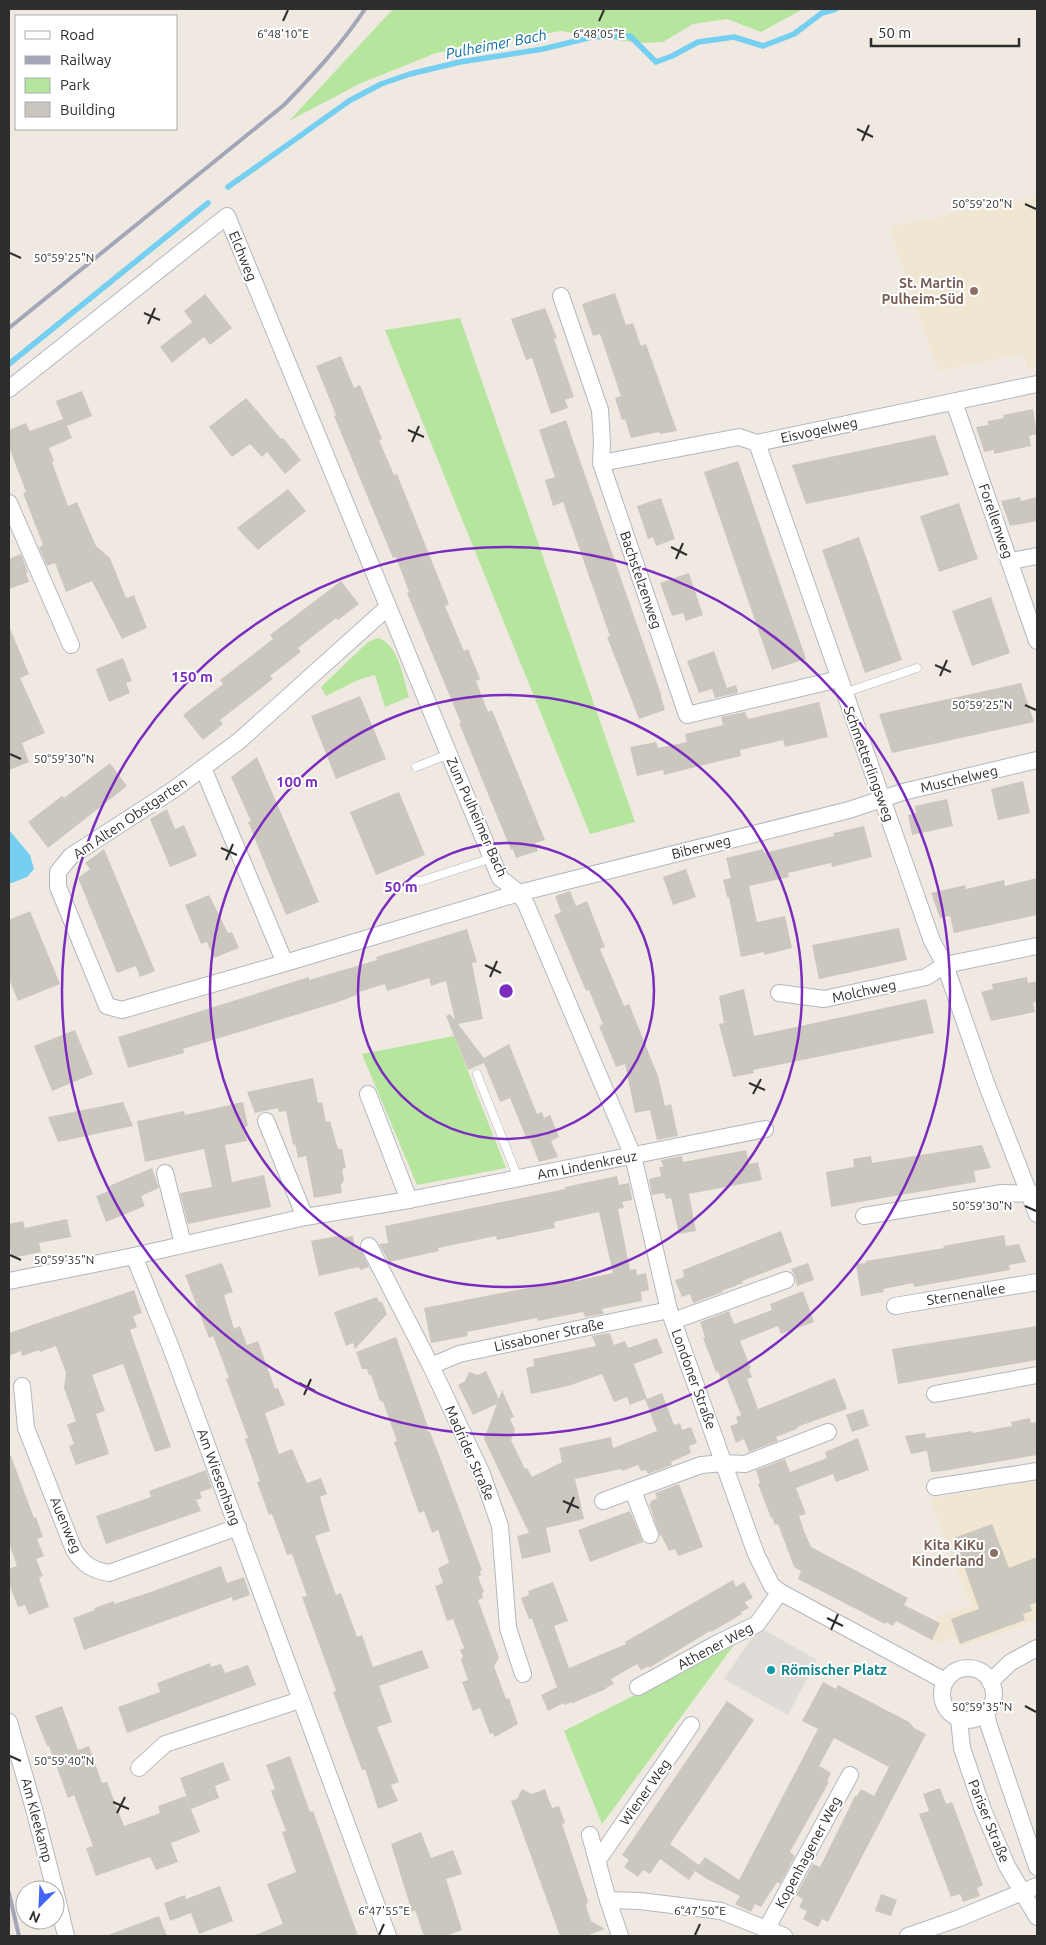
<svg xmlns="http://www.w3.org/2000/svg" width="1046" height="1945" viewBox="0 0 1046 1945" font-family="Ubuntu,sans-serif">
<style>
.education{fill:#f0e6d1}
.green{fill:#b6e59e}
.plaza{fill:#dfdcd8}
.water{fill:#75cff0}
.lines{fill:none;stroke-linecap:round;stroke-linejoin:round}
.stream{stroke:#75cff0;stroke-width:5.5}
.building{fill:#cbc7bf}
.service-casing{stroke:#b4b7c1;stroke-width:9}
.minor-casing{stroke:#b4b7c1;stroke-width:18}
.service{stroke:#fff;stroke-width:8}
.minor{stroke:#fff;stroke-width:16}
.rail{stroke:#a3a6b8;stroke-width:4}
.ticks{fill:none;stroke:#2e2e2e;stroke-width:2}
.ring{fill:none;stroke:#7b2cbf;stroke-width:2.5}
.education-dot{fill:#8d6e63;stroke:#fff;stroke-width:2}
.culture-dot{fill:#0f9aa8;stroke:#fff;stroke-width:2}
.labels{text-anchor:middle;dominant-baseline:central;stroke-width:4;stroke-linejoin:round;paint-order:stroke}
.street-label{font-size:14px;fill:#2e2e2e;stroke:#fff}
.education-label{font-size:14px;font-weight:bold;fill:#785e54;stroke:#fff;text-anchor:end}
.culture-label{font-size:14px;font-weight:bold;fill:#0d838f;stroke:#fff;text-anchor:start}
.water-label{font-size:15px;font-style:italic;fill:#0d6fa3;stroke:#fff}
.ticks-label{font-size:12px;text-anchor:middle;fill:#2e2e2e;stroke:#fff;stroke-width:4;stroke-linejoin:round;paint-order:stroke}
.centre{fill:#7b2cbf;stroke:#fff;stroke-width:2.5}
.ring-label{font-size:15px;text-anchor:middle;font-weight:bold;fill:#7b2cbf;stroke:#fff;stroke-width:4;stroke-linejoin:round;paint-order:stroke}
</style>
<rect width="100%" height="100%" fill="#efe9e1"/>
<g class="education">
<polygon points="1037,197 1037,366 1027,368 1023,354 938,371 889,227"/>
<polygon points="1037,1480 1037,1620 960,1647 955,1637 935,1644 932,1635 938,1624 937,1617 971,1606 930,1499"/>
</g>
<g class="green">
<polygon points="393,9 803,9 761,32 727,19 693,24 663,42 638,43 561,31 436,53 359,84 289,121"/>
<polygon points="460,318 635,822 590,834 385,330"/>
<path d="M378,638C399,645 403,677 409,697L385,707L375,675L358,680L326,696L321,687L368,642Z"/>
<polygon points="454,1036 506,1168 417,1185 362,1054"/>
<polygon points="734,1645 602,1824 564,1731"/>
</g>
<polygon class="plaza" points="759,1627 817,1660 788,1715 724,1679"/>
<polygon class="water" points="9,830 30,855 34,869 27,877 9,884"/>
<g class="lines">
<g class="stream">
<polyline points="228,187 349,101 381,84 410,74 460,62 543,49 592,37 630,36 656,62 672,56 698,42 734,37 763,46 794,34 822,13 836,9"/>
<polyline points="9,364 208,203"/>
</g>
</g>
<g class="building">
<polygon points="615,293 626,325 633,323 641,346 646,344 677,431 660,434 659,432 631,438 625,419 622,420 615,398 621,396 600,334 593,336 582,304"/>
<polygon points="205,294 232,328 210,345 204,337 172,363 160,347 192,322 184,311"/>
<polygon points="545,308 557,338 554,339 574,397 565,400 568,408 551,414 532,358 526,360 511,319"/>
<polygon points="341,356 354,388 360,385 382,439 379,440 394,475 397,474 449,604 445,606 464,651 468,649 480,679 476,681 488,712 492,710 545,840 535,843 538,851 516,858 513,849 511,850 459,723 461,723 407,593 409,592 396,557 393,558 334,416 336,415 316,366"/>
<polygon points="82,391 92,416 67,426 72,438 49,448 54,461 52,462 68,506 77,502 96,546 110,558 126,598 134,595 147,628 122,639 92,581 66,592 55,563 47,566 39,547 43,545 23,493 26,492 9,447 9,430 26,423 30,431 63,419 56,401"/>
<polygon points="246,398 281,439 283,438 301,460 285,474 267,452 262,457 250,444 232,457 209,427"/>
<polygon points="1033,409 1037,434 1029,436 1031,446 994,454 994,450 984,452 976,427 988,425 988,421 1004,418 1003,415"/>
<polygon points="566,420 662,697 661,697 665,710 639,719 607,637 610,636 563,502 553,506 545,480 555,477 539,430"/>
<polygon points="935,435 949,475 806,504 792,465"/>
<polygon points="738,461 806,659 772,670 704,472"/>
<polygon points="288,489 306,511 258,550 237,528"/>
<polygon points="1020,497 1021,501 1037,497 1037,521 1010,526 1001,501"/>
<polygon points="661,498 675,539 656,546 653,537 648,539 637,506"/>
<polygon points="959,503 978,559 939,572 920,516"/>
<polygon points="859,537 902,660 865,673 822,550"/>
<polygon points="21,554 28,573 26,573 29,582 9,589 9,559"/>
<polygon points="689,573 703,615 686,621 683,613 672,616 660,583"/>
<polygon points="341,581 359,604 338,620 336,618 298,648 301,652 270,676 273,679 220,720 223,724 203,740 183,715 223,684 220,680 273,639 270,635"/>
<polygon points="991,597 1010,653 972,666 952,611"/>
<polygon points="9,626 29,674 20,678 45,733 22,743 29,762 9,770"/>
<polygon points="714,651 727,688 736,685 738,693 715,698 712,689 699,693 687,661"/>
<polygon points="123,658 132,681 126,683 130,693 109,702 96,669"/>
<polygon points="1021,683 1034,722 892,753 879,714"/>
<polygon points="360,696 386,759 336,779 311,716"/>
<polygon points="819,702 828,737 785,747 783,740 740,750 741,756 683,770 664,775 663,770 637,776 630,747 656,742 658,748 687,742 685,734 723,725 721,717 745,712 748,719"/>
<polygon points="257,757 319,902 286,915 248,822 251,821 231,777"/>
<polygon points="110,763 127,786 48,848 28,822 62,796 64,798"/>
<polygon points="1023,781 1030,813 998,820 991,789"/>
<polygon points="399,792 425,855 376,875 350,812"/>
<polygon points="947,799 953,826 912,835 908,815 916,813 915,806"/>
<polygon points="167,809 175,829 184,825 197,856 170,867 150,819"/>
<polygon points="864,826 872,857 832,867 831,863 788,873 789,877 749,886 757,922 785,916 792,948 764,955 764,952 741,957 729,897 727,897 723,880 731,878 726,858 763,849 764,853 834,836 833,833"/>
<polygon points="104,849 155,971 140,977 136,966 117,973 78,878 90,869 85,863"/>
<polygon points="686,869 696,897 673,905 663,877"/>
<polygon points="1037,878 1037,915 954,933 950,916 940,918 931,893 965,885 966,889 1004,880 1005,886"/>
<polygon points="570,891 576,906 587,901 605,947 600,949 624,1006 629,1004 658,1076 665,1106 671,1104 678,1136 657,1140 650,1110 635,1113 625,1064 616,1067 599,1026 603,1024 589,990 586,991 554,915 561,912 555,896"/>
<polygon points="209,895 228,933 232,932 239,948 214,958 207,942 201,944 185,905"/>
<polygon points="30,911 60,984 18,1001 9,979 9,920"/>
<polygon points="899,928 907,960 819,979 812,945"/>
<polygon points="467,929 477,962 472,963 483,1019 458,1024 484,1058 509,1044 537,1114 542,1112 544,1118 550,1115 559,1137 551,1141 558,1157 539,1162 530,1139 527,1140 510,1098 500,1102 484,1063 468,1070 446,1016 450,1014 455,1020 446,981 431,986 429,978 387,991 385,984 356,993 357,995 335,1003 183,1049 184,1053 128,1068 118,1037 309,977 309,980 377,960 376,957"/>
<polygon points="1027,977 1028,983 1037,981 1037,1002 1033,1003 1035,1012 991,1021 981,992 993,989 992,984"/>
<polygon points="744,989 754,1036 926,999 934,1033 753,1070 754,1073 733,1077 719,1024 724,1023 719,996"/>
<polygon points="75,1030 93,1074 52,1091 34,1046"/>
<polygon points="313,1078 318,1103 322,1102 326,1122 330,1121 338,1149 342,1149 346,1168 342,1169 344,1180 341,1185 342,1193 314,1198 306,1156 298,1158 295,1144 293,1145 286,1111 279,1112 278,1108 255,1113 247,1092"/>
<polygon points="123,1102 133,1126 58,1142 48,1117"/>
<polygon points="243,1102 248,1126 245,1127 247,1141 225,1145 232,1182 264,1175 271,1207 188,1224 180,1193 212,1187 204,1149 145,1162 137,1121 184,1111 185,1115"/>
<polygon points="982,1145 991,1168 974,1171 976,1182 831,1207 826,1172 854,1167 853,1159 871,1156 872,1163"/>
<polygon points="746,1150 749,1164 758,1162 762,1180 689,1194 696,1231 679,1234 671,1198 666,1199 664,1193 652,1195 649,1179 661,1176 659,1167 663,1167 661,1160 682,1156 683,1162"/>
<polygon points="152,1168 159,1188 141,1196 145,1206 106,1222 96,1196 111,1190 109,1186"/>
<polygon points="617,1176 619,1185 629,1183 632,1198 632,1200 622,1202 624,1208 618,1209 630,1270 636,1269 637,1275 646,1273 649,1290 641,1292 642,1301 602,1309 604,1314 585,1317 583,1312 538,1321 537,1318 467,1332 468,1336 431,1343 424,1308 574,1279 575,1281 613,1273 599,1212 554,1222 555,1228 497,1240 496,1236 438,1248 439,1251 389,1262 379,1244 388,1243 385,1226 565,1189 565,1187"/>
<polygon points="67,1219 71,1237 39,1243 41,1252 12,1258 9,1243 9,1224 23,1221 25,1228"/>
<polygon points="781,1231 792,1262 742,1281 743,1283 722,1291 723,1292 693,1303 690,1294 682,1297 675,1280 684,1277 683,1270"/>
<polygon points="342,1235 345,1237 353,1236 355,1249 360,1248 369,1267 360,1270 359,1267 319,1276 311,1241"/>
<polygon points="1004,1235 1006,1246 1019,1244 1026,1262 1009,1265 1010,1270 914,1287 913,1283 883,1289 884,1292 861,1296 856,1264 866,1263 866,1261 944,1248 943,1246"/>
<polygon points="222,1263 233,1292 224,1295 234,1329 240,1326 247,1345 258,1341 275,1389 278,1388 285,1405 265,1413 279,1454 292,1449 307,1483 321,1478 327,1494 320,1497 330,1531 315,1536 336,1595 341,1593 357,1637 362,1635 373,1667 422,1650 429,1668 379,1686 392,1722 377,1727 399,1782 391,1785 398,1801 378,1809 365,1769 362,1770 333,1692 336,1691 302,1597 307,1596 292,1554 287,1555 272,1514 269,1515 257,1482 260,1481 245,1439 248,1438 226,1379 229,1378 213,1336 209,1338 185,1275"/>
<polygon points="808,1263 814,1280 797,1286 795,1276 791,1269"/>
<polygon points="134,1290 142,1313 133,1316 137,1327 130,1330 171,1447 155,1452 123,1364 92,1375 105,1411 96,1414 109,1454 76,1465 69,1446 74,1444 67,1425 76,1421 64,1388 66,1373 56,1346 40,1352 39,1350 22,1356 21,1351 9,1356 9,1333"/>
<polygon points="803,1291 814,1322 781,1334 778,1326 740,1341 751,1368 749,1369 752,1377 747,1379 758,1409 835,1378 847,1409 797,1427 797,1429 776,1437 778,1441 749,1452 744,1439 736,1443 730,1426 738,1423 736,1417 741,1415 726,1377 721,1379 718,1371 716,1372 703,1338 705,1337 700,1322 729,1311 734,1324 772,1310 770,1304"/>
<polygon points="377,1297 379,1302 382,1302 387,1314 355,1349 353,1343 346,1346 334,1312"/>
<polygon points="1037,1326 1037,1360 898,1384 892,1349"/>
<polygon points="610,1333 614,1345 625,1341 628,1348 657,1338 663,1353 634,1364 647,1399 662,1393 674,1425 680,1423 682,1430 691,1427 697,1443 689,1446 691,1453 671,1462 672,1465 648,1474 646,1470 641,1471 638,1465 622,1471 621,1469 575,1479 584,1519 546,1528 551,1552 522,1559 517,1536 529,1533 484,1439 497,1404 473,1415 458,1385 465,1381 469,1372 478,1375 486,1371 499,1399 502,1390 514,1417 510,1419 515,1430 511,1440 525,1469 527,1468 532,1477 562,1462 559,1448 611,1437 613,1448 657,1431 645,1399 630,1405 627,1397 614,1402 602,1374 568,1386 531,1394 526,1368 534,1366 533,1359 596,1346 592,1336"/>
<polygon points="396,1337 428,1427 426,1430 430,1432 441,1460 482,1570 480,1571 481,1575 478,1577 484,1592 482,1593 483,1598 478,1600 499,1658 494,1666 506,1699 509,1698 518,1724 495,1737 493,1733 490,1734 480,1708 473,1711 462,1682 468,1680 461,1660 463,1656 460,1650 464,1648 453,1619 447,1621 435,1586 443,1583 438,1568 449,1563 438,1530 432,1533 424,1511 419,1513 394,1442 397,1441 383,1402 380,1401 371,1375 369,1375 367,1369 362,1369 356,1352"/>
<polygon points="863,1409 869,1426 852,1432 846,1415"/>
<polygon points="1030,1418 1031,1423 1037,1422 1037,1455 943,1471 931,1472 927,1451 911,1454 905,1436 925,1433 926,1438 972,1431 973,1433 1012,1426 1011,1422"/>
<polygon points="858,1438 869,1470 836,1482 833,1474 796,1488 806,1514 799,1516 804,1531 811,1547 908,1598 904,1605 940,1623 932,1640 896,1621 893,1626 886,1622 885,1624 798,1579 801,1571 794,1567 778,1524 775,1525 772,1517 771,1518 758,1484 760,1483 756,1470 785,1459 790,1472 827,1458 825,1452"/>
<polygon points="9,1456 11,1456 34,1518 36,1517 43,1537 37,1539 44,1556 36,1559 43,1576 39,1578 49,1607 29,1615 25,1605 18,1607 9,1584 9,1569 17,1566 9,1543"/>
<polygon points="206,1470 212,1488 200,1492 202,1498 196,1500 201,1511 106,1544 96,1516 151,1497 149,1491"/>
<polygon points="679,1484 703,1547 678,1556 675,1549 669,1551 661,1535 660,1536 649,1504 651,1503 651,1501 657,1498 655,1493"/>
<polygon points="630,1511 643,1542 590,1562 578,1530"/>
<polygon points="992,1524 1009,1568 1037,1557 1037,1602 1030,1605 1032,1611 1023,1614 1025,1620 960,1644 951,1619 979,1609 954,1538"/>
<polygon points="221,1566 227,1583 244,1577 250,1595 233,1601 232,1597 84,1650 73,1618 95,1610 94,1608 114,1601 114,1604 151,1592"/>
<polygon points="733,1580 736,1587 744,1582 753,1598 745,1602 749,1608 741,1612 742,1614 711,1632 710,1631 649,1668 649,1666 641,1670 637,1664 611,1679 614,1684 606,1688 606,1689 573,1703 572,1702 564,1705 564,1703 548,1711 541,1695 557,1687 532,1619 529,1619 521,1598 529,1595 528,1591 553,1582 568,1621 554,1626 569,1668 626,1644 625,1642"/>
<polygon points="210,1663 211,1667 221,1664 225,1673 248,1665 256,1685 127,1733 118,1707 160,1692 157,1683"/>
<polygon points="823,1682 836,1689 838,1685 909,1722 914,1728 926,1734 828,1922 822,1919 818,1927 803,1919 807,1911 799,1907 803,1899 796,1895 813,1864 820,1867 855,1796 857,1796 861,1789 874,1796 889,1767 834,1738 819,1766 831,1773 827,1781 829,1782 790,1852 795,1856 780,1884 777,1882 761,1907 755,1904 751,1912 735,1904 740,1896 707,1879 695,1871 689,1880 660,1859 650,1874 643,1870 638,1877 624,1867 629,1860 622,1855 727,1701 754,1720 670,1844 699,1865 705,1857 739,1880 818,1729 802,1721"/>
<polygon points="62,1706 78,1750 89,1746 102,1783 107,1782 124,1826 160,1813 158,1806 186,1796 200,1832 171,1843 178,1862 156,1870 150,1857 96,1876 86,1848 93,1846 74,1795 68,1798 49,1746 47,1746 35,1716"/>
<polygon points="290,1756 310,1812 313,1811 358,1936 255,1936 255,1935 283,1924 267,1884 296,1872 282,1832 286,1831 271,1791 275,1789 266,1765"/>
<polygon points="223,1762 230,1780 215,1786 219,1798 191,1809 180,1778"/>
<polygon points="940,1788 946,1804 952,1802 983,1885 977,1888 980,1896 963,1902 960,1894 951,1897 919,1814 929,1811 923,1794"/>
<polygon points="522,1789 532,1794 545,1789 552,1808 559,1806 565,1823 562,1824 588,1901 586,1906 591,1921 605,1929 586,1936 560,1936 511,1801 517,1799"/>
<polygon points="421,1832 431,1858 453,1850 462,1874 446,1879 462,1930 446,1936 424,1936 415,1910 412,1912 391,1844"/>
<polygon points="220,1886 233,1921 199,1934 191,1913 170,1921 164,1903 185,1895 186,1899"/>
<polygon points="881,1894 897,1900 891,1916 875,1911"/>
<polygon points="159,1916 167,1936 108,1936 108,1935"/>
</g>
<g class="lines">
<g class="service-casing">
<g id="service">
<polyline points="844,693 917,668"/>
<polyline points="416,767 449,754"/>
<polyline points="409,880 421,881 492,858"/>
<polyline points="477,1074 518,1178"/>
</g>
</g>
<g class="minor-casing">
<g id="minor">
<polyline points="561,296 600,410 602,442 601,463 687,715 839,679"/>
<polyline points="9,389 227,216 500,878 519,893 526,904 633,1156 669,1310 756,1554 772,1586 780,1592 945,1681"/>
<polyline points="954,402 1037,641"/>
<polyline points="757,443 932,941 945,965 986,1083 1037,1214"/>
<polyline points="601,463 739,437 757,443 1037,384"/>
<polyline points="9,503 71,645"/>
<polyline points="1011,561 1037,556"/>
<polyline points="388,607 239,741 173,790 71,856 58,872 58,887 107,1006 122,1010 285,963 519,893 849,810 903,792 1037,760"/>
<polyline points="203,768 285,963"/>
<polyline points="779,993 824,999 926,977 945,965 1037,946"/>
<polyline points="368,1094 409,1200"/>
<polyline points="266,1121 305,1217"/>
<polyline points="165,1173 183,1244"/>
<polyline points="864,1216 1002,1193 1037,1194"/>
<polyline points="369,1246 431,1366 482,1474 500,1526 508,1628 523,1674"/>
<polyline points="134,1256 170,1345 388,1936"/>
<polyline points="9,1281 134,1256 305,1217 409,1200 765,1129"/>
<polyline points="895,1306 1037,1282"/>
<polyline points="673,1321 786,1280"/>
<polyline points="431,1366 459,1354 669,1310"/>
<path d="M22,1386L26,1428L74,1550C84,1565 92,1570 109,1573L238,1527"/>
<polyline points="935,1394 1037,1375"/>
<polyline points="935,1487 1037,1471"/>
<polyline points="633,1491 650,1535"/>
<polyline points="603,1501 701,1465 724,1463 745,1464 828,1432"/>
<circle cx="968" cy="1694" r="26"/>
<polyline points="990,1682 1011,1662 1037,1648"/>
<polyline points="638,1687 718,1643 757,1624 780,1592"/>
<polyline points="986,1713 989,1726 1037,1867"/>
<polyline points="959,1719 962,1748 983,1810 1007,1866 1037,1917"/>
<polyline points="9,1722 34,1809 55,1890"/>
<polyline points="139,1768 165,1744 300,1700"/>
<polyline points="590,1835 608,1900 620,1936"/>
<polyline points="598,1860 691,1725"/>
<polyline points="55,1890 66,1936"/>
<polyline points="608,1900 640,1901 721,1911 784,1936"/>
<polyline points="766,1930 850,1775"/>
<polyline points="908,1936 957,1919 1037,1886"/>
</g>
</g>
<use href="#service" class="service"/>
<use href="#minor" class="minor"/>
<g class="rail">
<path d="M9,328L284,105C313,75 342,44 365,9"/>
<polyline points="9,1893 19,1936"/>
</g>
</g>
<path class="ticks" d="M283,21L288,10M599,21L604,10M857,129L873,137M862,141L869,125M1025,204L1036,209M10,253L21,258M144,313L160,320M148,324L155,308M408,430L424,437M412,442L419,426M671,547L687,555M676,559L683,543M935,665L951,672M940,676L947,660M1025,705L1036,710M10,754L21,759M221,848L237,855M226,860L233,844M485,965L501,973M490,977L497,961M749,1083L765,1090M753,1094L761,1079M1025,1206L1036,1211M10,1255L21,1260M299,1383L315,1391M304,1395L311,1379M563,1501L579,1508M567,1513L574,1497M827,1618L843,1626M831,1630L838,1614M1025,1706L1036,1712M10,1756L21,1761M113,1802L129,1809M117,1813L125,1797M379,1935L384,1924M695,1935L700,1924"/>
<g class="ring">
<circle cx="506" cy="991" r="148"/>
<circle cx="506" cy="991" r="296"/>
<circle cx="506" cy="991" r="444"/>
</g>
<g class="education-dot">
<circle cx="974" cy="291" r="5"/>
<circle cx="994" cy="1553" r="5"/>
</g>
<circle class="culture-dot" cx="771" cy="1670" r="5"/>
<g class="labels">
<g class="street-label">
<text transform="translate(243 256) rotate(68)">Elchweg</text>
<text transform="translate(819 430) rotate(-12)">Eisvogelweg</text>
<text transform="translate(996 521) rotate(71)">Forellenweg</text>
<text transform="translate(641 580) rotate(71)">Bachstelzenweg</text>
<text transform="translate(869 764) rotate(70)">Schmetterlingsweg</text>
<text transform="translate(959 779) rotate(-13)">Muschelweg</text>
<text transform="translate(477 817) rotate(66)">Zum Pulheimer Bach</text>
<text transform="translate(130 818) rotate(-34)">Am Alten Obstgarten</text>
<text transform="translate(701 847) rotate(-14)">Biberweg</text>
<text transform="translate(864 991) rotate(-12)">Molchweg</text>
<text transform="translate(587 1165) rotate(-11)">Am Lindenkreuz</text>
<text transform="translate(966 1294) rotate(-9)">Sternenallee</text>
<text transform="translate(549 1335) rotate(-12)">Lissaboner Straße</text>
<text transform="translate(694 1379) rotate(70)">Londoner Straße</text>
<text transform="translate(470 1453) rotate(66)">Madrider Straße</text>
<text transform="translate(219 1477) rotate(70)">Am Wiesenhang</text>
<text transform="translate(66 1525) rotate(67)">Auenweg</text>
<text transform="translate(715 1646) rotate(-28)">Athener Weg</text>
<text transform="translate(645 1792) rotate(-55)">Wiener Weg</text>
<text transform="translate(37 1820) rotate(75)">Am Kleekamp</text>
<text transform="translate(989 1821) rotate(68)">Pariser Straße</text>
<text transform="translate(808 1852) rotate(-62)">Kopenhagener Weg</text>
</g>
<g class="education-label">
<text x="964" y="283">St. Martin<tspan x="964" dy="16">Pulheim-Süd</tspan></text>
<text x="984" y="1545">Kita KiKu<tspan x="984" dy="16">Kinderland</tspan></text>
</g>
<g class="culture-label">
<text x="781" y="1670">Römischer Platz</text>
</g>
<g class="water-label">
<text transform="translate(496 44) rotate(-11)">Pulheimer Bach</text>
</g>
</g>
<g class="ticks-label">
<text x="599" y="38">6°48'05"E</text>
<text x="283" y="38">6°48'10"E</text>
<text x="982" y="208">50°59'20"N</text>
<text x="64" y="262">50°59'25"N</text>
<text x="982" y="709">50°59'25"N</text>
<text x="64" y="763">50°59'30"N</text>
<text x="982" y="1210">50°59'30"N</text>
<text x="64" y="1264">50°59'35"N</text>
<text x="982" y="1711">50°59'35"N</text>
<text x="64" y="1765">50°59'40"N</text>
<text x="384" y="1915">6°47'55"E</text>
<text x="700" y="1915">6°47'50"E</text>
</g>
<circle cx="506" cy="991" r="8" class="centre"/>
<g class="ring-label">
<text x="192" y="682">150 m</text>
<text x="297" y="787">100 m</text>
<text x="401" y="892">50 m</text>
</g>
<rect width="1046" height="1945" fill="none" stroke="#2e2e2e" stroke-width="20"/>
<rect x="15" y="15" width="162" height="115" fill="#ffffff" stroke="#ababab"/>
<rect x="25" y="31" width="25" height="8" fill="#ffffff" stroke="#ababab"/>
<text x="60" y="40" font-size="15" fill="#2e2e2e">Road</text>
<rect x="25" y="56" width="25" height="8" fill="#a3a6b8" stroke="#ababab"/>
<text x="60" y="65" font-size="15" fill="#2e2e2e">Railway</text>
<rect x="25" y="78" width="25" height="15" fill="#b6e59e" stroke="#ababab"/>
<text x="60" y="90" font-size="15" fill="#2e2e2e">Park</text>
<rect x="25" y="102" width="25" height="15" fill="#cbc7bf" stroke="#ababab"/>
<text x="60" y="115" font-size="15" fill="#2e2e2e">Building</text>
<g transform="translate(40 1905) rotate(204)"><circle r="24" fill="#ffffff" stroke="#ababab"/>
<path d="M0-4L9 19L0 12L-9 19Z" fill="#4264fb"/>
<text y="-8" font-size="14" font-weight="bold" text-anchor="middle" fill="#2e2e2e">N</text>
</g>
<path d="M871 38v8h148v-8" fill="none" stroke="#2e2e2e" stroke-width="2.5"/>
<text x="878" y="38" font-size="15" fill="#2e2e2e" stroke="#ffffff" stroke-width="4" paint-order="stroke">50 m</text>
</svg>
